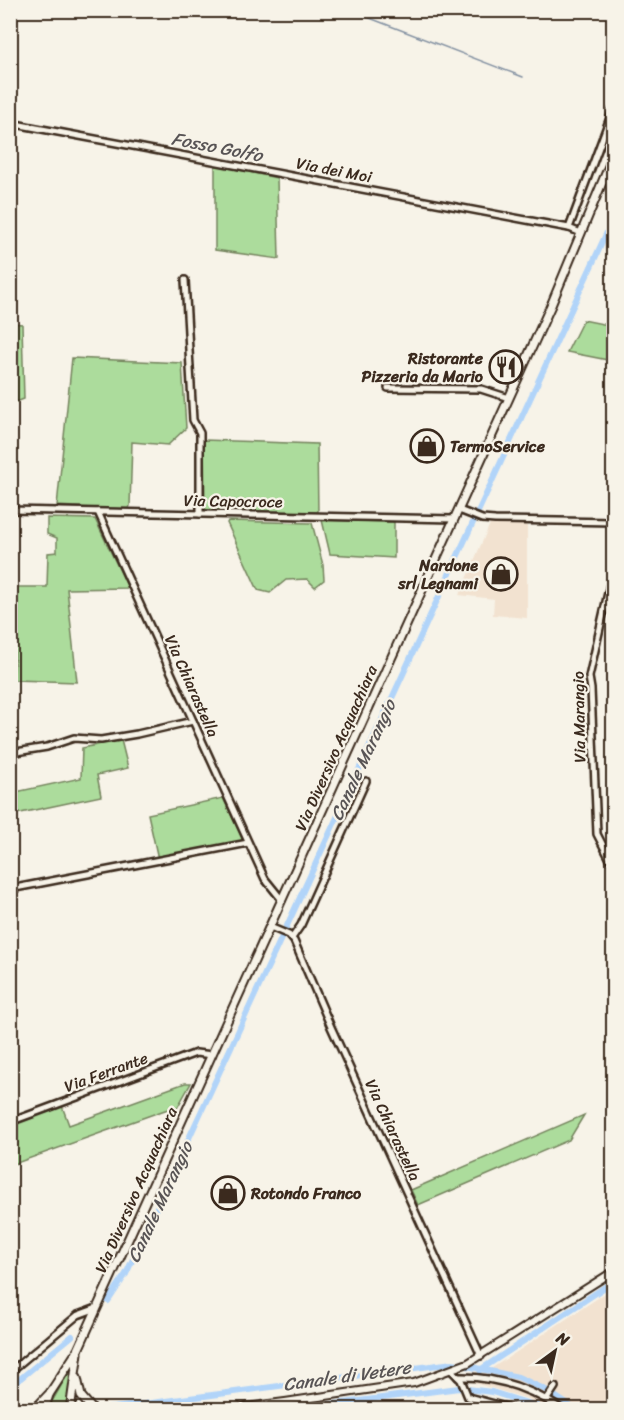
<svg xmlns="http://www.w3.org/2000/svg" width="624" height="1420" viewBox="0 0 624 1420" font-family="Sriracha,sans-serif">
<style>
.built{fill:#f2e2d0}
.green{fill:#acdc9c;stroke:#74835d;stroke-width:1.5}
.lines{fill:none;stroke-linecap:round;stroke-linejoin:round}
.stream{stroke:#8290a1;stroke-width:1.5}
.canal{stroke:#b1d4f9;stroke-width:6}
.minor-casing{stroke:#3b2a1e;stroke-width:10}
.tertiary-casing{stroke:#3b2a1e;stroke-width:10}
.secondary-casing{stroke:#3b2a1e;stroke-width:11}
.minor{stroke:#f7f3e8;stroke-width:5}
.tertiary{stroke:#f7f3e8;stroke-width:6}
.secondary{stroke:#f7f3e8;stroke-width:7}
.labels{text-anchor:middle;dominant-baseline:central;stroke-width:4.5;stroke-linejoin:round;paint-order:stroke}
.street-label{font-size:16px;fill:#3b2a1e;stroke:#f7f3e8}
.poi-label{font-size:16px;font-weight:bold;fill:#3b2a1e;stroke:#f7f3e8;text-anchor:end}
.water-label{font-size:18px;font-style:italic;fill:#585455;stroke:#f7f3e8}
</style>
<rect width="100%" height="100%" fill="#f7f3e8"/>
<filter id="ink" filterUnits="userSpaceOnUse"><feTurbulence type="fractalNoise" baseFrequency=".0167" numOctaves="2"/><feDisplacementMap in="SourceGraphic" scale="12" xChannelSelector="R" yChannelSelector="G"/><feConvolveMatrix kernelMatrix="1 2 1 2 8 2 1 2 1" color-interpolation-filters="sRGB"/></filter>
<g filter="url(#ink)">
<g class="built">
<polygon points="490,524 527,524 527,618 493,615 494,599 459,595"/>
<polygon points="613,1288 613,1409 548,1409 528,1399 471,1382"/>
</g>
<g class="green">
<polygon points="215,165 277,178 279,259 215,250"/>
<polygon points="583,320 613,326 613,361 567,352"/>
<polygon points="11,323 22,324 24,399 11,404"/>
<polygon points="72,358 182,363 186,428 168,445 132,442 130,506 127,510 57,506"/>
<polygon points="204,440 317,444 318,512 205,510"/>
<polygon points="47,518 95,519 128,588 67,589 77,682 14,680 17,587 47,587 48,553 57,552 57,538 47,534"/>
<polygon points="322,520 394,522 394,558 330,554"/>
<polygon points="228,521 312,523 323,565 324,580 315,587 307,579 286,580 270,593 258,590 227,523"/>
<polygon points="121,740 128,768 97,775 101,796 11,815 11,793 81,778 82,748"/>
<polygon points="223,798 243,840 240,842 158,859 148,814"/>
<polygon points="185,1083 191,1083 177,1108 165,1110 11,1165 11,1125 62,1106 69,1125"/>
<polygon points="584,1115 569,1140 418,1205 411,1190"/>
<polygon points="69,1372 70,1385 67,1409 47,1410"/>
</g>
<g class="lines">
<g class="stream">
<polyline points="349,10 523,77"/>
<polyline points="10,120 17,121"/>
<polyline points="21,122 121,141"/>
<polyline points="126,141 192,154"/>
<polyline points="211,158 305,175"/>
<polyline points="310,176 371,187"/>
</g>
<g class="canal">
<polyline points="108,1301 126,1274 153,1216 614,217"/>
<polyline points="480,1370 614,1281"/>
<polyline points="10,1387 72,1336"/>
<polyline points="106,1409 453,1363 518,1377 544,1389 576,1410"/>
<polyline points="289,1410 459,1388 492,1392 537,1406 542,1410"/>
<polyline points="442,1410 476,1410"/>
</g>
<g class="minor-casing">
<g id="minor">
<polyline points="10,123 569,228 581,233"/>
<polyline points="569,228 614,107"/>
<polyline points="185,280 193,420 200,433 200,514"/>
<polyline points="388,388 481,389 509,398"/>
<polyline points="10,510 454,519"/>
<polyline points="459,510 482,519 495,520 614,522"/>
<polyline points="98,512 265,879 282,900"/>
<polyline points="614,566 589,677 591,689 597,834 614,867"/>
<polyline points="10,753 47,747 74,738 101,740 137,734 193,721"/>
<polyline points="10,889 248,843"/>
<polyline points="270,927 289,935 294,941 331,1027 481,1356"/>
<polyline points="292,938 301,925 366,781"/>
<polyline points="10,1122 196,1053 212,1055"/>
<polyline points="451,1370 461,1380 468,1397 517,1410"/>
<polyline points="10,1372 78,1315 97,1308"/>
<path d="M458,1377C496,1376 532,1389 563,1410"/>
<polyline points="547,1399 555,1387"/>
</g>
</g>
<g class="tertiary-casing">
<polyline id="tertiary" points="221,1410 285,1402 414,1383 468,1363 614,1271"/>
</g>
<g class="secondary-casing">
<g id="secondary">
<polyline points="77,1378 81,1396 93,1410"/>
<polyline points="34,1410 50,1393 78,1350 552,303 614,154"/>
<polyline points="44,1410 49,1395"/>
<polyline points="70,1410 78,1353"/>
</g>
</g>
<use href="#minor" class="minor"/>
<use href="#tertiary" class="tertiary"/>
<use href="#secondary" class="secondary"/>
</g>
</g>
<defs>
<g id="restaurant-ring" transform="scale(1.725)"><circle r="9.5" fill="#f7f3e8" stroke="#3b2a1e" stroke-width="1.5"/><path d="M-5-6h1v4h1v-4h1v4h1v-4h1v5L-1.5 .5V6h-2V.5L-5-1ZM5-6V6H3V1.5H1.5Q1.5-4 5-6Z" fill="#3b2a1e"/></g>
<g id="shop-ring" transform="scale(1.725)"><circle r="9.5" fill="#f7f3e8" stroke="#3b2a1e" stroke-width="1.5"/><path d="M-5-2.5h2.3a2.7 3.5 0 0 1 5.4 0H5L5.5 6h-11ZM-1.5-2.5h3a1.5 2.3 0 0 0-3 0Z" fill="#3b2a1e"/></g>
</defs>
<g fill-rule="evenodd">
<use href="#restaurant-ring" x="506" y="367"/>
<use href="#shop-ring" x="427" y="446"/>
<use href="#shop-ring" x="501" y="574"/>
<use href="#shop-ring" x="228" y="1193"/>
</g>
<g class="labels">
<g class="street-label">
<text transform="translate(334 170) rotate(11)">Via dei Moi</text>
<text transform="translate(233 501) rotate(1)">Via Capocroce</text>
<text transform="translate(192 686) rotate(66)">Via Chiarastella</text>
<text transform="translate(579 717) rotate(-91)">Via Marangio</text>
<text transform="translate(336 748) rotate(-66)">Via Diversivo Acquachiara</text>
<text transform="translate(106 1072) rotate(-20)">Via Ferrante</text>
<text transform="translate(393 1130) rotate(65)">Via Chiarastella</text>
<text transform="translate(136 1190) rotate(-66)">Via Diversivo Acquachiara</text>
</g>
<g class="poi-label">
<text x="483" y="358">Ristorante<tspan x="483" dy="18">Pizzeria da Mario</tspan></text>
<text x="450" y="446" text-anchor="start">TermoService</text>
<text x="478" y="565">Nardone<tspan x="478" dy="18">srl Legnami</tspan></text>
<text x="251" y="1193" text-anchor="start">Rotondo Franco</text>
</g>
<g class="water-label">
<text transform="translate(217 147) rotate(11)">Fosso Golfo</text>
<text transform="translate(363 760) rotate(-65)">Canale Marangio</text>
<text transform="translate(160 1202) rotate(-65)">Canale Marangio</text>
<text transform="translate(347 1376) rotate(-8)">Canale di Vetere</text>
</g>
</g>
<rect width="624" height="1420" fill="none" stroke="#f7f3e8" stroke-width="36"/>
<rect x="18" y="18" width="588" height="1384" fill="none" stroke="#3b2a1e" stroke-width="2" filter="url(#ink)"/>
<g transform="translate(555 1351) rotate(33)" stroke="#f7f3e8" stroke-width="4.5" paint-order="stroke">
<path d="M0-4.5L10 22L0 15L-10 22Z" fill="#3b2a1e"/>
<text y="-9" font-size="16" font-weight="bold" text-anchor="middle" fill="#3b2a1e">N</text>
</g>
</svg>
